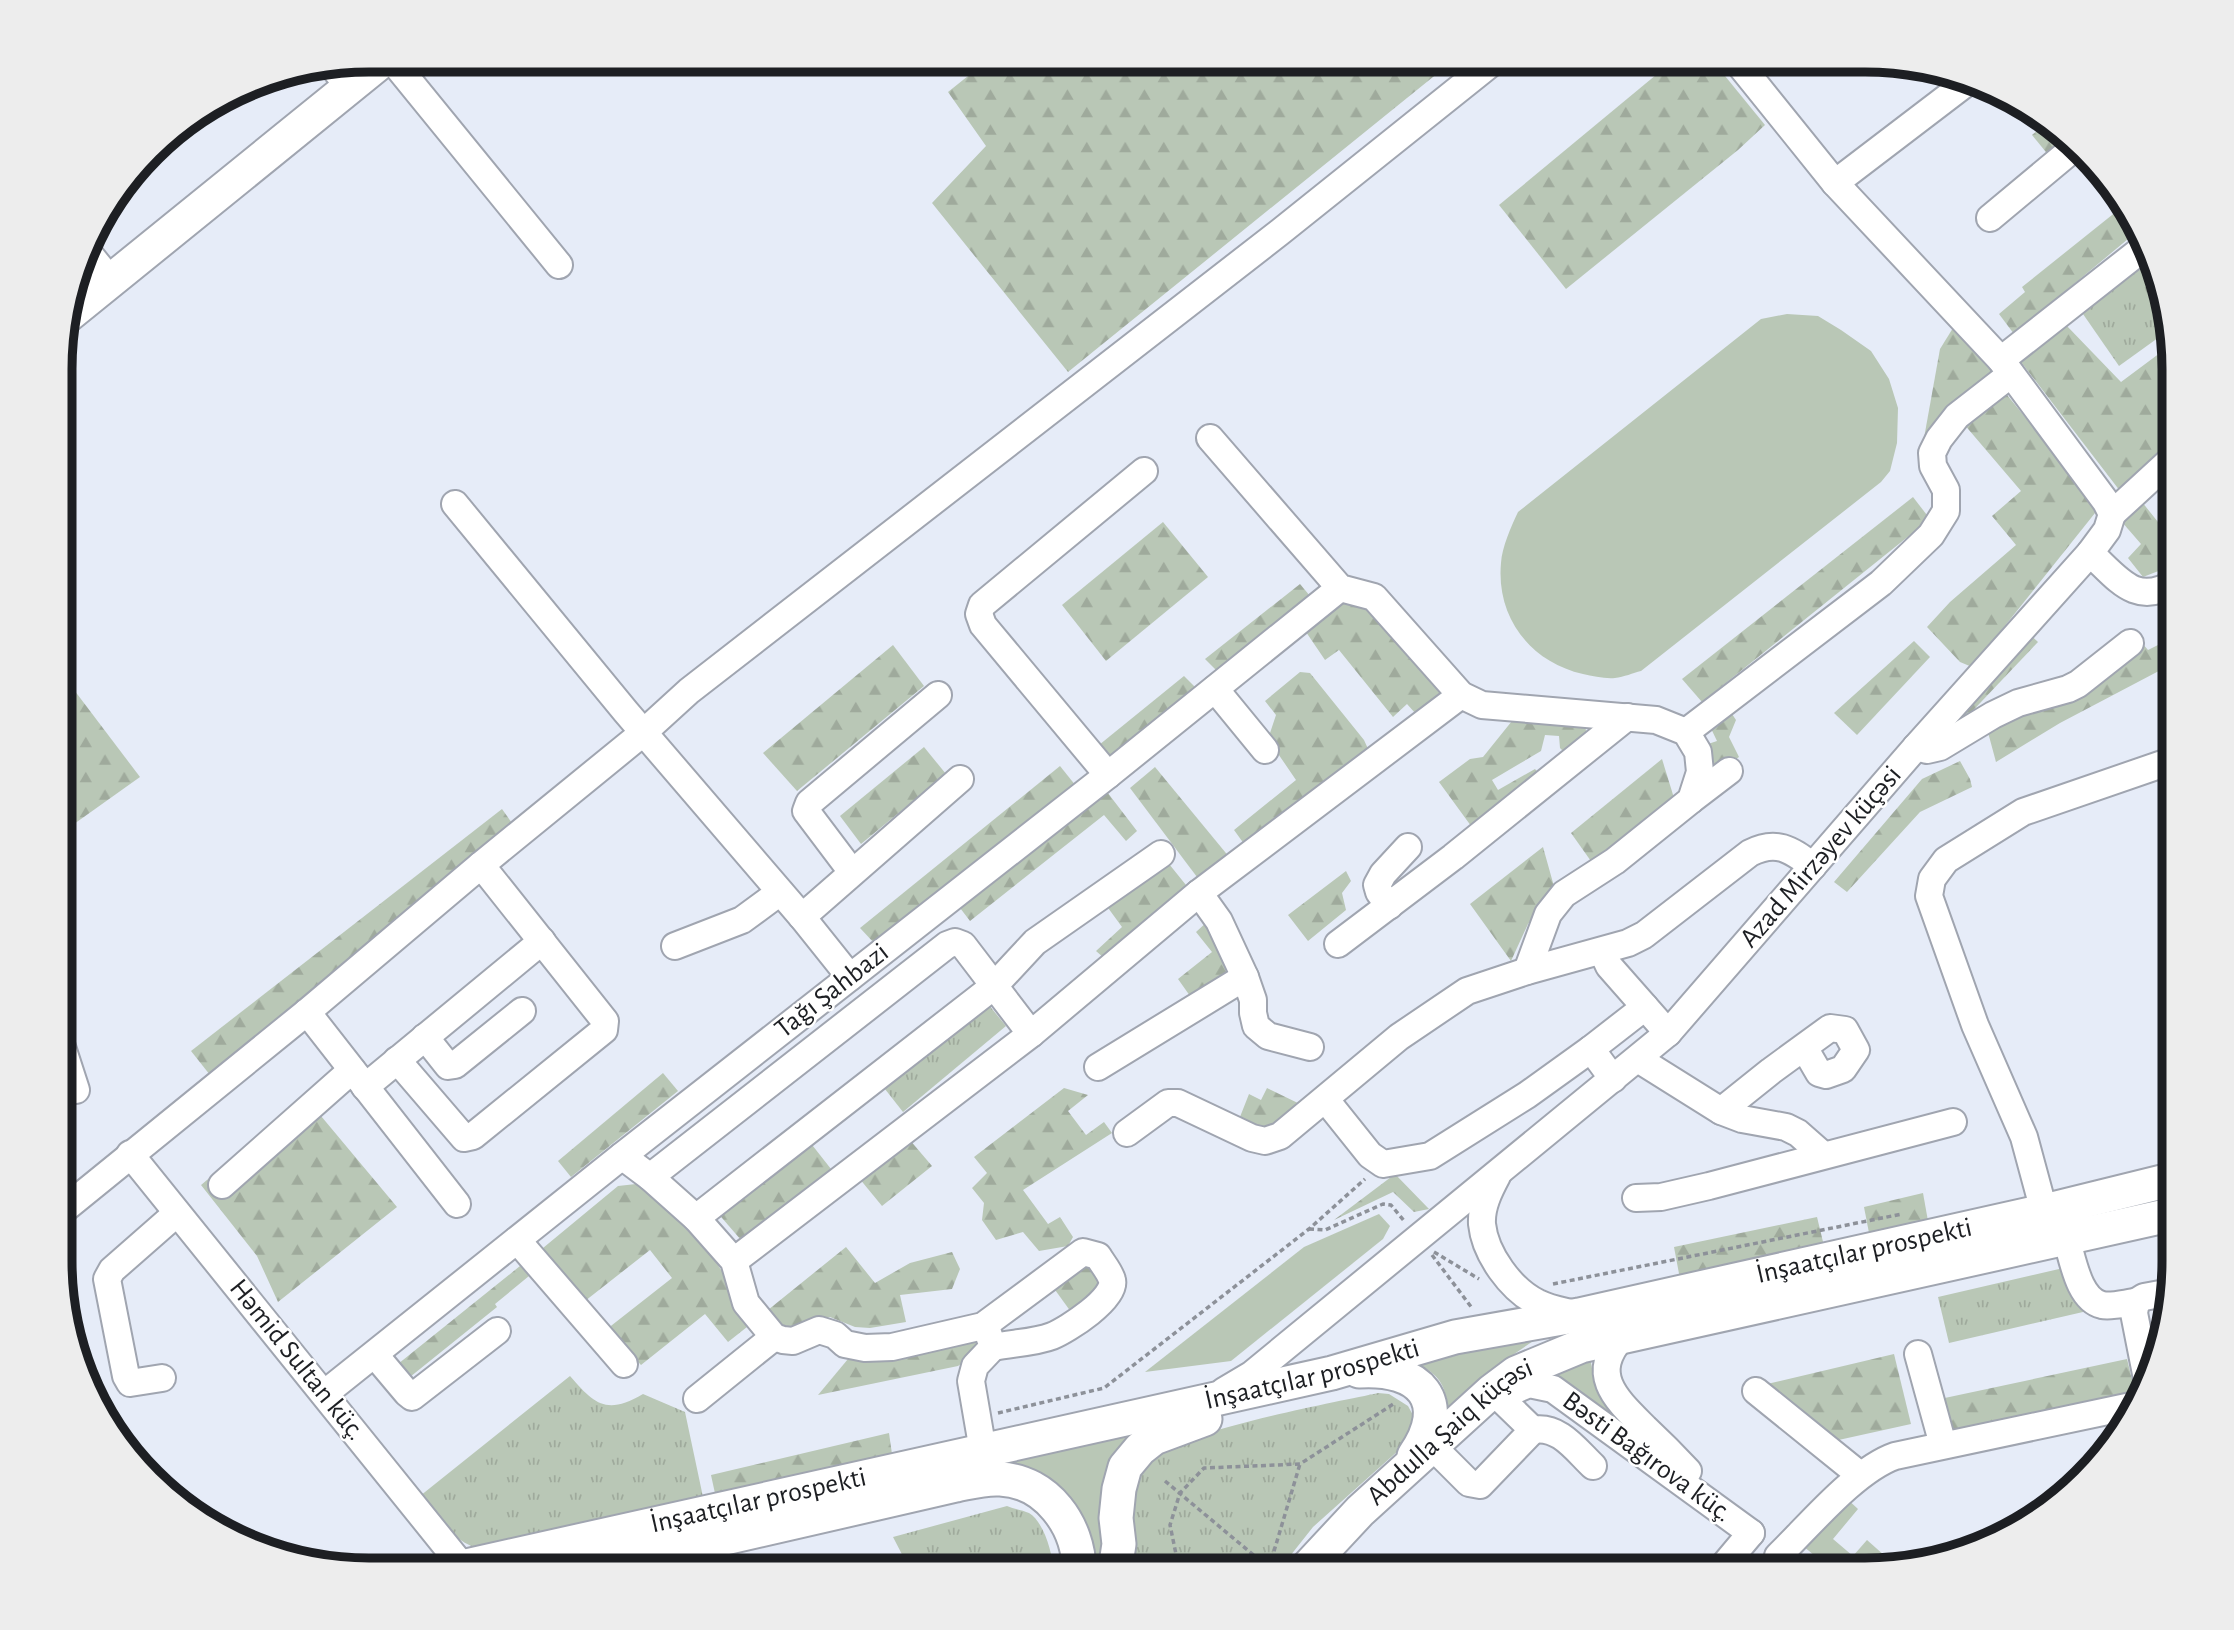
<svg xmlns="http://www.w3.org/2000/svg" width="2234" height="1630" viewBox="0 0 2234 1630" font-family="'Alegreya Sans',sans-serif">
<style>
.green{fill:#b9c7b6}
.forest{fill:url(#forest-firs)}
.park{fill:url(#park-tufts)}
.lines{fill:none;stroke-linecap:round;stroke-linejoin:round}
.minor-casing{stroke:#a0a5b0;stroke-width:30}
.major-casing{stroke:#a0a5b0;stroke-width:37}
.path{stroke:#8d9199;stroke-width:3.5;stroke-dasharray:5 3.5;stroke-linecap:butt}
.minor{stroke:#fff;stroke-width:26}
.major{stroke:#fff;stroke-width:33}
.labels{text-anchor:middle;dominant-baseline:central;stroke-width:5;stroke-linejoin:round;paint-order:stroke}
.street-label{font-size:28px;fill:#1d1f23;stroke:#fff}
.rim{fill:none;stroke:#1d1f23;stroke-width:9}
</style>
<defs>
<pattern id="forest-firs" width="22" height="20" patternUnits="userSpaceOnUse" patternTransform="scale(1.75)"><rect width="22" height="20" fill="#b9c7b6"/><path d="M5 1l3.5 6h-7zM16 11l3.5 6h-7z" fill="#9faa9c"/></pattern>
<pattern id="park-tufts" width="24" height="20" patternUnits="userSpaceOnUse" patternTransform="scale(1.75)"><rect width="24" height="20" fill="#b9c7b6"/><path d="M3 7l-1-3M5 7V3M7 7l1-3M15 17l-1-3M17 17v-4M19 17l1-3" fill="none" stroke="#9faa9c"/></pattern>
</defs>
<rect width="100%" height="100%" fill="#e6ecf8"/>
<g class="green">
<path d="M1787,314L1818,316L1841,330L1871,351L1889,379L1898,408L1897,443L1890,471L1881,482L1641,671C1633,673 1624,677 1615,678C1605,679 1593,676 1583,674C1530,662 1496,617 1501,563C1502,547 1511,527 1518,512L1761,319Z"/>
<polygon points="1379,1214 1390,1226 1383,1239 1231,1361 1145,1372 1304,1247"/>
<path d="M1542,1335L1492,1369L1448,1407C1444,1382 1439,1376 1417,1363Z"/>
<polygon points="1590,1357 1595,1385 1614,1417 1550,1373"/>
<polygon points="1147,1428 1102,1570 1092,1570 1055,1483 1037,1471 1004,1461"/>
<polygon points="1846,1498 1858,1509 1833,1539 1853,1556 1867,1540 1894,1564 1865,1570 1832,1570 1803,1546"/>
</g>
<g class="forest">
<polygon points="988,60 1454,60 1068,372 932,203 986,146 948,92"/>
<polygon points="1674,60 1712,60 1765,125 1738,150 1566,289 1499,205"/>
<polygon points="2049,121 2068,142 2050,157 2032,135"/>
<polygon points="2122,207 2140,229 2014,334 1999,314 2025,292 2022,287"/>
<polygon points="2066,325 2121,382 2172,344 2174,376 2160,385 2174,405 2174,448 2120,491 2021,362"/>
<polygon points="1953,328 1994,373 1924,438 1940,349"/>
<polygon points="2003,390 2099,508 1972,667 1960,662 1927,627 1950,602 2016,545 1992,516 2021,491 1963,423"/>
<polygon points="1913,497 1930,519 1702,702 1682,679"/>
<polygon points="2142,502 2170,537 2174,534 2174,565 2143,577 2128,558 2141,544 2122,522"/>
<polygon points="1163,522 1208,577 1106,661 1062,605"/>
<polygon points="1300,584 1310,596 1218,672 1205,659"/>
<polygon points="1345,600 1370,606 1443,690 1416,714 1407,704 1393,717 1339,650 1325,660 1306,632"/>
<polygon points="2027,632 2038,642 1963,721 1945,728"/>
<polygon points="1914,641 1930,657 1857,735 1834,713"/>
<polygon points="2166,641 2174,663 2060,723 1996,762 1986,725 2142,643 2148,650"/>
<polygon points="893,645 924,686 797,791 763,753"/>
<polygon points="1300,672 1310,673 1364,740 1369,751 1247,848 1234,830 1296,780 1268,739 1276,715 1265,701"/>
<polygon points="62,674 140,777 67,829 62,817"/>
<polygon points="1184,676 1196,688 1110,758 1099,745"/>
<polygon points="1726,705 1736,720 1729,737 1739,757 1695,787 1686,760 1676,740 1699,747 1717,741 1705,716"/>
<polygon points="1516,716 1585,725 1588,743 1568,756 1560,748 1559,736 1545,735 1541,751 1492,780 1498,790 1535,769 1541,776 1474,830 1439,782 1470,759 1483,757"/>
<polygon points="924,747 946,774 861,844 840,816"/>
<polygon points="1662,759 1674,798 1593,864 1571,833"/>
<polygon points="1960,761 1970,779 1972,787 1920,812 1847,892 1834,882 1922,779"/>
<polygon points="1060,766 1076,786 875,944 860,928"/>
<polygon points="1155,767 1230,858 1200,881 1130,788"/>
<polygon points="1104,788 1137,831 1126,841 1104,815 970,921 957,904"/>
<polygon points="502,809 514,826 210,1075 191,1051"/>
<polygon points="1543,847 1555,890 1528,924 1511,961 1470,904"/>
<polygon points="1161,854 1190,890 1104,958 1096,951 1122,927 1103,901"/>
<polygon points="1346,871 1351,881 1342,893 1346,910 1308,941 1288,915"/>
<polygon points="1208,921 1232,981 1195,1003 1178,979 1212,952 1196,932"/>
<polygon points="663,1073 678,1091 571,1177 558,1161"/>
<polygon points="322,1083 338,1101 321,1116 397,1207 278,1302 257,1256 201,1185"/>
<polygon points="1064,1088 1088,1095 1068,1111 1086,1135 1104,1122 1112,1133 1023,1190 1048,1224 1060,1217 1073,1237 1068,1246 1039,1251 1023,1232 996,1240 982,1220 984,1203 972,1188 987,1173 974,1157"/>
<polygon points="1267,1088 1304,1106 1276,1131 1238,1122 1249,1094 1261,1100"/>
<polygon points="909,1139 932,1166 882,1206 859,1178"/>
<polygon points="809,1141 831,1169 741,1240 716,1211"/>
<polygon points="1395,1174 1429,1209 1414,1212 1393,1192 1334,1220"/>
<polygon points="636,1184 657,1198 714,1259 725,1276 735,1308 747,1327 728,1342 705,1314 641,1365 607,1329 672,1278 650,1250 585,1301 543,1248 618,1186"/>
<polygon points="1923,1193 1928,1221 1869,1233 1864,1207"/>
<polygon points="1817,1217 1825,1250 1680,1279 1674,1247"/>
<polygon points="846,1247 875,1283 910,1263 952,1252 960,1269 952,1289 900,1295 906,1322 870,1328 855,1327 830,1317 785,1331 763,1314"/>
<polygon points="1090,1255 1109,1281 1071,1312 1045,1276"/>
<polygon points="520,1266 529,1276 495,1304 497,1307 405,1381 393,1368"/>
<polygon points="980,1323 984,1347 958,1366 818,1395 853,1353"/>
<polygon points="1894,1354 1911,1424 1834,1441 1767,1384"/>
<polygon points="2127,1359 2135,1392 1947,1431 1940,1399"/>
<polygon points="889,1433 893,1461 716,1498 711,1475"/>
</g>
<g class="park">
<polygon points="2150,259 2169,330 2119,366 2083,314"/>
<polygon points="988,1004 1006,1026 903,1112 881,1084"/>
<polygon points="2085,1263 2096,1309 1949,1343 1938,1297"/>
<path d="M570,1376C595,1405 607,1415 643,1394L685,1412L703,1497L481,1549C453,1543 438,1517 420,1496Z"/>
<path d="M1378,1393L1389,1394L1408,1406L1414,1417L1411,1434L1399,1450L1313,1527L1279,1570H1131C1132,1537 1125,1494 1145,1465C1168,1432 1333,1403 1378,1393Z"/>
<path d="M1007,1506C1014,1509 1023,1510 1029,1513C1044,1522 1053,1554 1053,1570H948L940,1555L908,1566L893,1537Z"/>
</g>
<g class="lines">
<g class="minor-casing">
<g id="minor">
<polyline points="392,60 559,265"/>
<polyline points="1736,60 1835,183 2001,360 2106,502 2112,514"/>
<polyline points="333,67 349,87"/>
<polyline points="1835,183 1970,80"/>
<polyline points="1990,218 2074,148"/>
<polyline points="86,250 111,281"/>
<polyline points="2001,360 2146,246"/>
<polyline points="1210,438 1340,588 1374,597 1461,695 1482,705 1656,720 1686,732 1698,752 1700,772 1691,800 1615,861 1564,894 1548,914 1527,971"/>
<polyline points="455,504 626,712 802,917 850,977"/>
<polyline points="2112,514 2174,457"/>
<path d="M2090,553C2118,578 2135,607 2174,583"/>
<polyline points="1215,689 1265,750"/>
<polyline points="1686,732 1881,583 1931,535 1946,511 1946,490 1933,466 1932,453 1939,439 1957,416 2011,374"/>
<polyline points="1916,747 1927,750 1940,747 1993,715 2018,703 2068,689 2078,684 2130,643"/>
<polyline points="1108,775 983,625 979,614 982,605 1144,471"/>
<polyline points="1691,800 1729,771"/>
<polyline points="852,872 806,811 809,803 938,695"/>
<polyline points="1199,893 1219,921 1245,977 1253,1000 1253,1013 1256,1026 1268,1036 1310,1047"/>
<polyline points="1389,906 1379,892 1377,885 1383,874 1408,847"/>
<polyline points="802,917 960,779"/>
<polyline points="1338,944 1453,857 1627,717"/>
<polyline points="675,946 742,920 780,892"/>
<polyline points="1602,951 1609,966 1668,1033"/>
<polyline points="307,1012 457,1204"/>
<polyline points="425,1037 448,1066 455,1065 522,1011"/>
<polyline points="62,1047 76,1090"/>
<polyline points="1591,1049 1645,1007"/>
<polyline points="1638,1059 1721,1111 1742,1119 1786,1127 1798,1133 1823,1155"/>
<polyline points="397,1060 464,1138 473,1136 604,1030 605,1021 481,865"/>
<polyline points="1098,1067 1245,977"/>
<polyline points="365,1087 542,941"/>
<polyline points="1326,1100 1370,1155 1383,1164 1430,1156 1527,1095 1591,1049 1613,1079"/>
<polyline points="1721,1111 1771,1071 1830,1028 1845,1030 1856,1050 1843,1069 1826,1075 1819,1073 1805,1049"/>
<path d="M1127,1133L1168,1103H1178L1252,1138L1265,1141L1280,1136L1399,1037L1467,991L1527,971L1628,943L1644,935L1750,853C1777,839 1791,850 1813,866"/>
<polyline points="130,1154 463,1567"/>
<path d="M622,1156L650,1177L696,1218L734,1261L746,1303L774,1337L783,1340L793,1341L819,1330L835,1335L845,1344L865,1348L892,1347L983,1326L1083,1252L1098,1256C1102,1263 1110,1272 1112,1280C1117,1298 1067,1330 1052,1336C1034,1343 1011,1343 993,1347"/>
<path d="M1497,1176C1489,1191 1481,1207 1482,1224C1485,1254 1511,1290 1538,1303C1549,1309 1563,1311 1575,1314"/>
<polyline points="650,1177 947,945 955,942 963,945 1031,1034"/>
<polyline points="222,1185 352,1070"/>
<polyline points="1636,1198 1661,1197 1709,1186 1953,1122"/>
<polyline points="62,1211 307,1012 481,865 644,732 689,691 1280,232 1495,60"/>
<polyline points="2044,1211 2024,1137 1975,1025 1929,896 1932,879 1946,860 2023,812 2174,760"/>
<polyline points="696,1218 994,986 1035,942 1161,854"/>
<path d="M2066,1238C2073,1259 2078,1299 2102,1305C2111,1307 2126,1303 2136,1302"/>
<polyline points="517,1240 624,1364"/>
<polyline points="734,1261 1031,1034 1199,893 1461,695"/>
<path d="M1622,1337C1588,1375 1617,1400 1645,1428C1660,1442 1674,1456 1688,1471"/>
<polyline points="1918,1354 1943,1445"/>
<polyline points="375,1355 407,1393 412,1397 497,1331"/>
<polyline points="162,1378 130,1383 126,1376 107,1279 112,1270 177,1213"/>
<polyline points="2148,1384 2134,1313 2136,1302 2144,1297 2171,1292"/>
<polyline points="1224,1391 1251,1375 1668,1033 1916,747 2090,553 2107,530 2112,514"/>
<polyline points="1756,1391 1860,1475"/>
<polyline points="324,1394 622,1156 1108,775 1340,588"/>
<polyline points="1499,1397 1529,1384 1553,1389 1751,1533"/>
<polyline points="697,1399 774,1337"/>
<path d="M1533,1430C1559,1425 1576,1450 1593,1466"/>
<polyline points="1432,1446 1469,1483 1480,1485 1533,1430 1499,1397"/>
<polyline points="983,1451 971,1381 975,1366 993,1347 987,1330"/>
<polyline points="710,1543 716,1570"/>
<path d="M1778,1556C1809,1526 1855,1470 1895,1456L2136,1405"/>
<polyline points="1720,1570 1751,1533"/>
</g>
</g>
<g class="major-casing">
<g id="major">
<polyline points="66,317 383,60"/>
<path d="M1359,1371C1420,1367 1452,1401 1414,1456"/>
<path id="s1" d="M448,1570L1332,1373L1455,1337L1579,1315L2044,1211L2174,1179"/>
<path d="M586,1570L956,1485C971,1482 985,1478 1000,1479C1047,1481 1079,1526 1079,1570"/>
<polyline points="1115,1570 1119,1544 1116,1518 1119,1489 1125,1467 1140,1449 1154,1438 1205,1419"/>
<path id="s2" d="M1305,1570L1360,1511L1492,1391L1516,1373L1581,1346L2174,1214"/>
</g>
</g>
<g class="path">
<polyline points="1309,1229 1325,1230 1383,1204 1391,1205 1405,1222"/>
<polyline points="1434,1252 1479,1279"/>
<polyline points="1432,1255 1472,1308"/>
<polyline points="1553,1284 1902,1214"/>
<polyline points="998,1413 1104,1388 1309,1229 1365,1179"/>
<polyline points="1165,1481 1269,1568 1300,1464"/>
<polyline points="1192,1570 1177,1559 1170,1525 1180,1493 1204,1468 1300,1464 1395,1403"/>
</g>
<use href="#minor" class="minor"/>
<use href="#major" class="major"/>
</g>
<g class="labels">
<g class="street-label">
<text transform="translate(1821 857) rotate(-49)">Azad Mirzəyev küçəsi</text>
<text transform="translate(832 991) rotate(-38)">Tağı Şahbazi</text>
<text stroke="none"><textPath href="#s1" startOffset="1452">İnşaatçılar prospekti</textPath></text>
<text transform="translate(297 1360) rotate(51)">Həmid Sultan küç.</text>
<text stroke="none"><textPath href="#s1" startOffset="886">İnşaatçılar prospekti</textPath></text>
<text stroke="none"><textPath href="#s2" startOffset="201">Abdulla Şaiq küçəsi</textPath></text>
<text transform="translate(1647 1457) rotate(36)">Bəsti Bağırova küç.</text>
<text stroke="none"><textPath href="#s1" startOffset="318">İnşaatçılar prospekti</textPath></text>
</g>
</g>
<path d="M0 0H2234V1630H0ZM369 72H1865A297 297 0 0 1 2162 369V1261A297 297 0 0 1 1865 1558H369A297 297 0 0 1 72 1261V369A297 297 0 0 1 369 72Z" fill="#ededed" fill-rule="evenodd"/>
<path class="rim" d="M369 72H1865A297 297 0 0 1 2162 369V1261A297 297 0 0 1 1865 1558H369A297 297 0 0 1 72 1261V369A297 297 0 0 1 369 72Z"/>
</svg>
